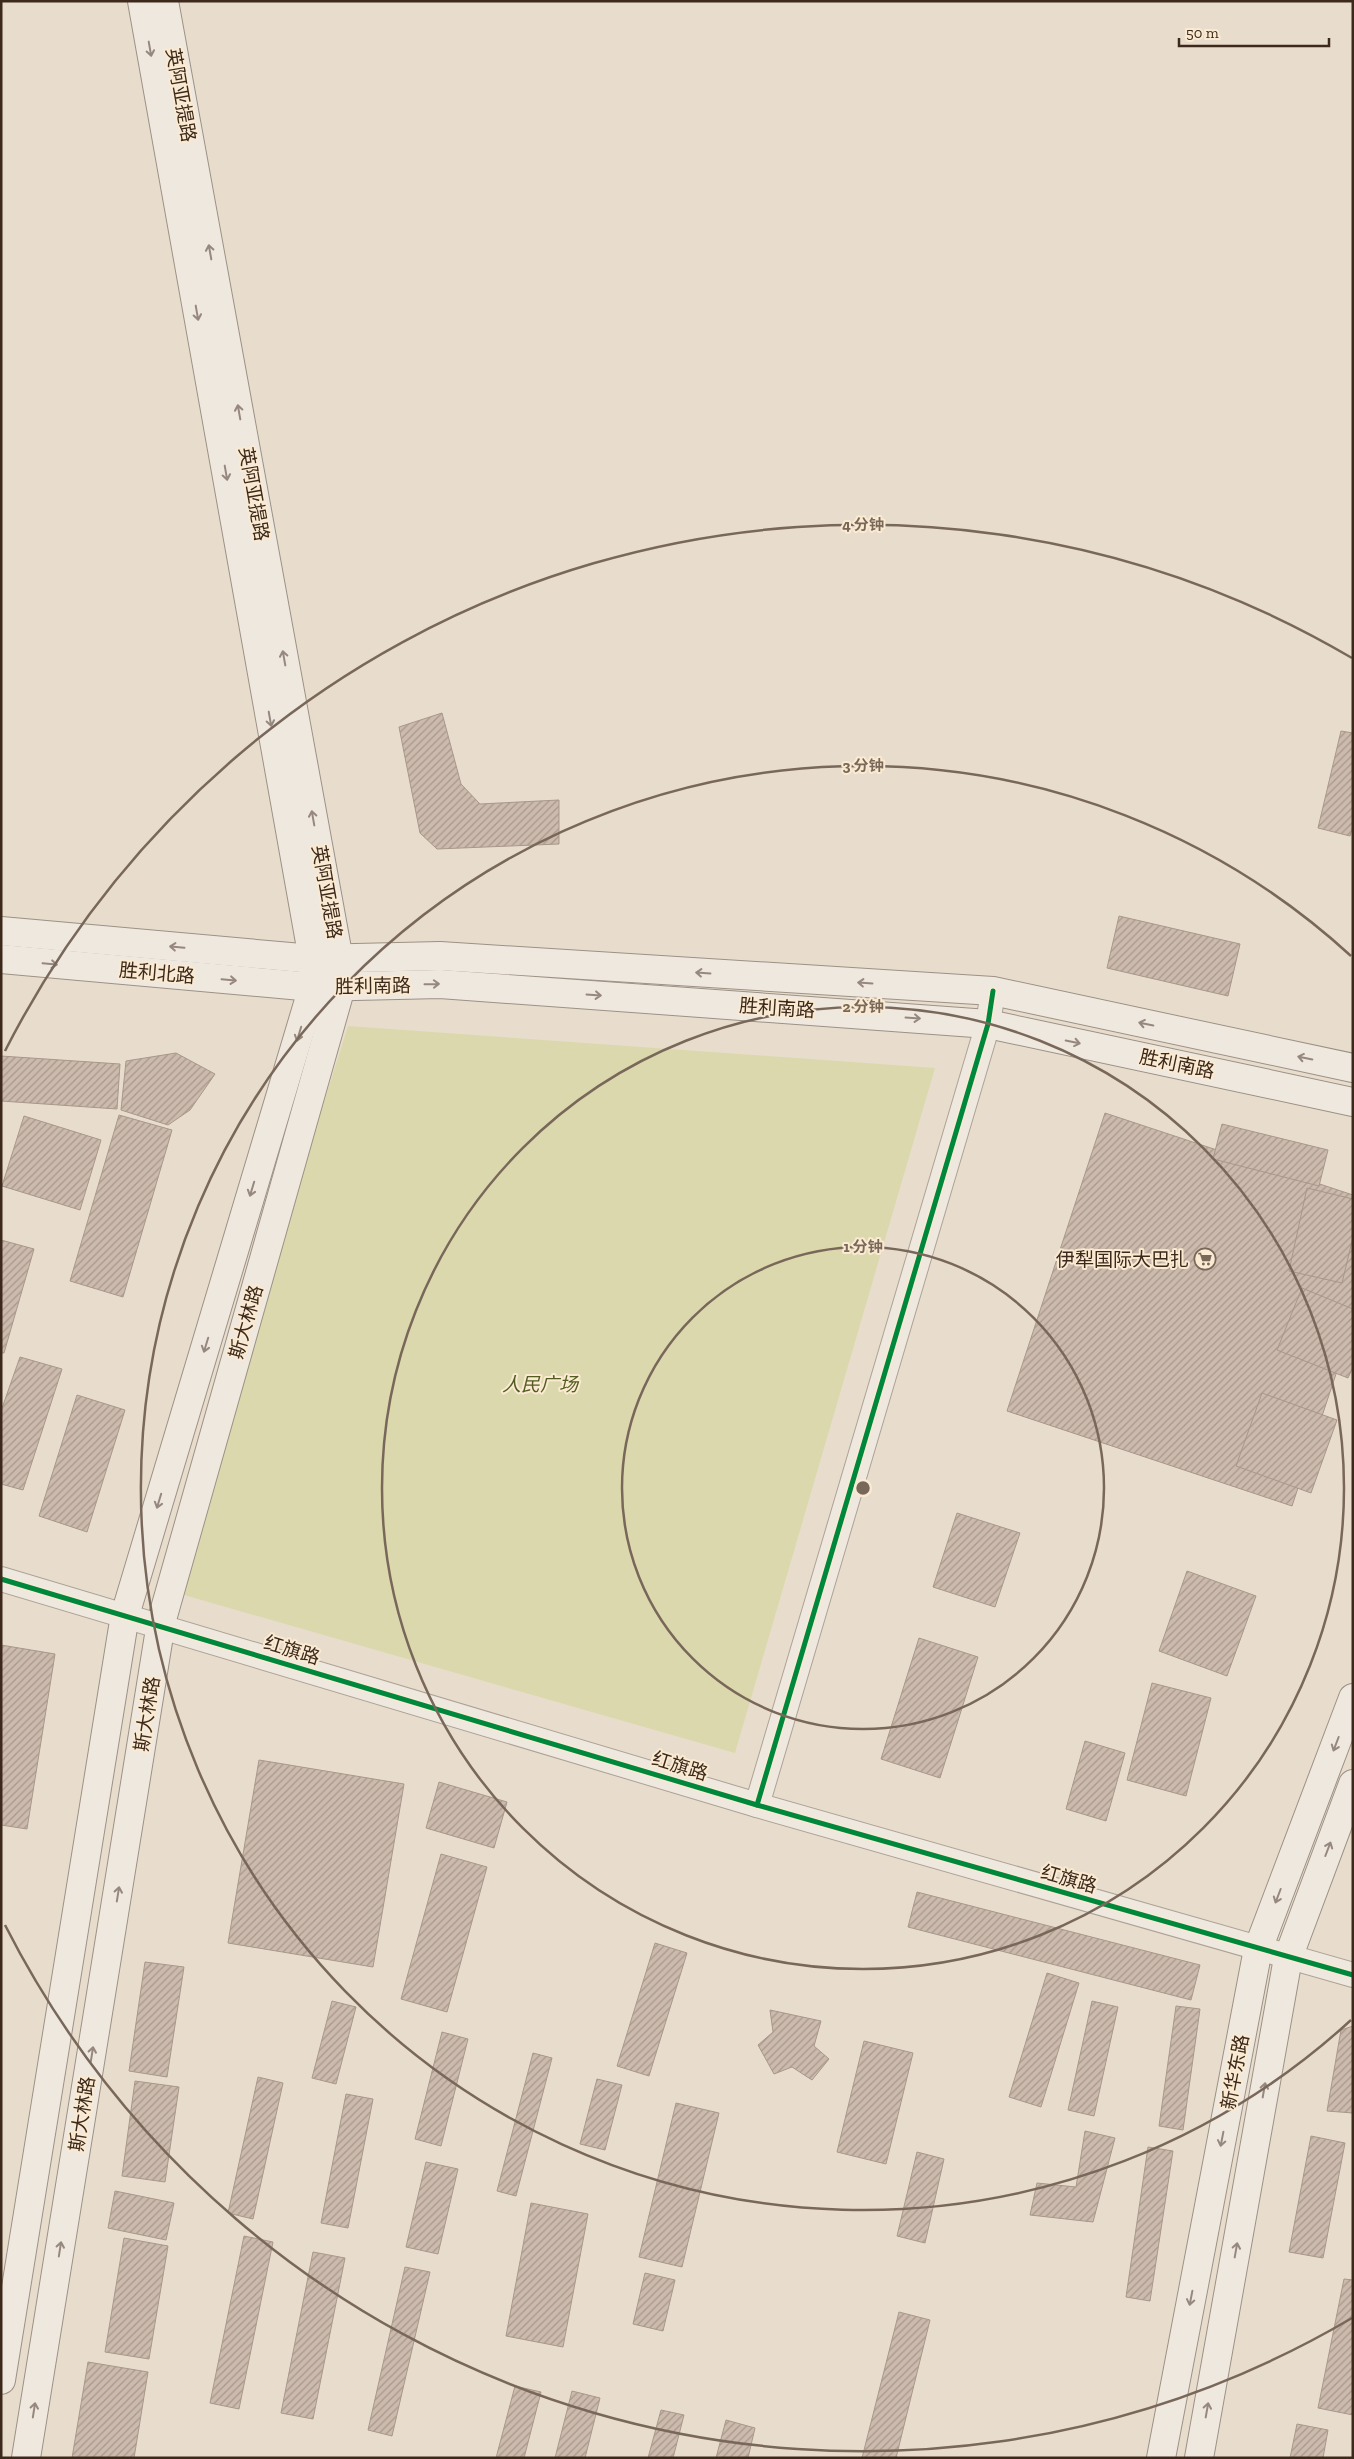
<svg xmlns="http://www.w3.org/2000/svg" width="1354" height="2459" viewBox="0 0 1354 2459" font-family="'Zilla Slab','Noto Sans SC',serif">
<style>
.park{fill:#dcd8ad}
.building{fill:url(#building-hatch);stroke:#a8978b}
.lines{fill:none;stroke-linecap:round;stroke-linejoin:round}
.minor-casing{stroke:#ada296;stroke-width:26}
.secondary-casing{stroke:#9d9185;stroke-width:30}
.minor{stroke:#efe8df;stroke-width:24}
.secondary{stroke:#efe8df;stroke-width:28}
.cycleway-casing{stroke:#faead1;stroke-width:8}
.cycleway{stroke:#00873e;stroke-width:5}
.oneway{stroke:#96887e}
.ring{fill:none;stroke:#79685a;stroke-width:2.5}
.labels{text-anchor:middle;dominant-baseline:central;stroke-width:4;stroke-linejoin:round;paint-order:stroke}
.street-label{font-size:19px;fill:#3d291c;stroke:#faead1}
.poi-label{font-size:19px;fill:#3d291c;stroke:#faead1;text-anchor:end}
.park-label{font-size:19px;font-style:italic;fill:#535c20;stroke:#faead1}
.centre{fill:#79685a;stroke:#faead1;stroke-width:2.5}
.ring-label{font-size:15px;text-anchor:middle;font-weight:bold;fill:#79685a;stroke:#faead1;stroke-width:4;stroke-linejoin:round;paint-order:stroke}
</style>
<defs>
<pattern id="building-hatch" width="6" height="6" patternUnits="userSpaceOnUse" patternTransform="scale(1.25)"><rect width="6" height="6" fill="#ccbaad"/><path d="M-1 1l2-2M0 6l6-6M5 7l2-2" fill="none" stroke="#a7978c"/></pattern>
</defs>
<rect width="100%" height="100%" fill="#e8ddcc"/>
<polygon class="park" points="348,1026 935,1068 735,1753 170,1591"/>
<g class="building">
<polygon points="442,713 461,784 480,804 559,800 559,844 437,849 420,833 399,727"/>
<polygon points="1341,731 1353,733 1353,826 1350,836 1318,828"/>
<polygon points="1119,916 1240,944 1228,996 1107,968"/>
<polygon points="176,1053 215,1074 190,1110 168,1125 121,1110 126,1061"/>
<polygon points="1,1056 120,1064 117,1109 1,1101"/>
<polygon points="1105,1113 1353,1195 1353,1323 1292,1506 1007,1411"/>
<polygon points="119,1115 172,1130 123,1297 70,1281"/>
<polygon points="24,1116 101,1140 80,1210 2,1186"/>
<polygon points="1222,1124 1328,1150 1319,1186 1213,1159"/>
<polygon points="1307,1188 1353,1199 1353,1237 1342,1283 1289,1271"/>
<polygon points="1,1240 34,1249 4,1353 1,1353"/>
<polygon points="1302,1288 1353,1309 1353,1367 1348,1378 1277,1350"/>
<polygon points="20,1357 62,1369 23,1490 1,1484 1,1411"/>
<polygon points="1262,1393 1337,1420 1311,1493 1236,1466"/>
<polygon points="77,1395 125,1410 87,1532 39,1516"/>
<polygon points="957,1513 1020,1533 995,1607 933,1587"/>
<polygon points="1187,1571 1256,1596 1227,1676 1159,1651"/>
<polygon points="919,1638 978,1657 940,1778 881,1759"/>
<polygon points="1,1645 55,1654 27,1829 1,1825"/>
<polygon points="1152,1683 1211,1698 1186,1796 1127,1780"/>
<polygon points="1085,1741 1125,1753 1106,1821 1066,1809"/>
<polygon points="259,1760 404,1784 373,1967 228,1943"/>
<polygon points="439,1782 507,1802 494,1848 426,1828"/>
<polygon points="441,1854 487,1867 447,2012 401,1999"/>
<polygon points="917,1892 1200,1965 1191,2000 908,1927"/>
<polygon points="655,1943 687,1953 649,2076 617,2066"/>
<polygon points="145,1962 184,1967 167,2077 129,2071"/>
<polygon points="1047,1973 1079,1983 1041,2107 1009,2097"/>
<polygon points="332,2001 356,2007 336,2084 312,2078"/>
<polygon points="1092,2001 1118,2007 1094,2116 1068,2110"/>
<polygon points="1176,2006 1200,2009 1183,2130 1159,2126"/>
<polygon points="770,2010 821,2021 814,2046 829,2059 812,2080 792,2067 774,2074 758,2045 773,2032"/>
<polygon points="1353,2026 1353,2113 1327,2111 1341,2030"/>
<polygon points="442,2032 468,2039 441,2146 415,2139"/>
<polygon points="864,2041 913,2053 886,2164 837,2152"/>
<polygon points="533,2053 552,2058 516,2196 497,2191"/>
<polygon points="258,2077 283,2083 253,2219 228,2213"/>
<polygon points="597,2079 622,2085 605,2150 580,2144"/>
<polygon points="135,2081 179,2087 165,2182 122,2176"/>
<polygon points="346,2094 373,2099 348,2228 321,2223"/>
<polygon points="676,2103 719,2113 682,2267 639,2257"/>
<polygon points="1085,2131 1115,2138 1093,2222 1030,2215 1037,2183 1076,2187"/>
<polygon points="1311,2136 1345,2143 1323,2258 1289,2252"/>
<polygon points="1148,2147 1173,2151 1150,2301 1126,2297"/>
<polygon points="917,2152 944,2159 925,2243 897,2236"/>
<polygon points="426,2162 458,2169 438,2254 406,2247"/>
<polygon points="115,2191 174,2203 166,2240 108,2228"/>
<polygon points="531,2203 588,2214 563,2347 506,2336"/>
<polygon points="244,2236 273,2242 239,2409 210,2403"/>
<polygon points="124,2238 168,2246 149,2359 105,2352"/>
<polygon points="313,2252 345,2258 313,2419 281,2413"/>
<polygon points="405,2267 430,2272 392,2436 368,2430"/>
<polygon points="645,2273 675,2280 663,2331 633,2324"/>
<polygon points="1344,2279 1353,2280 1353,2415 1318,2408"/>
<polygon points="899,2312 930,2320 896,2458 862,2458"/>
<polygon points="88,2362 148,2372 134,2458 72,2458"/>
<polygon points="515,2386 541,2392 524,2458 496,2458"/>
<polygon points="572,2391 600,2398 585,2458 555,2458"/>
<polygon points="661,2410 684,2415 673,2458 648,2458"/>
<polygon points="726,2420 755,2428 748,2458 716,2458"/>
<polygon points="1297,2424 1328,2430 1323,2458 1290,2458"/>
</g>
<g class="lines">
<g class="minor-casing">
<g id="minor">
<polyline points="1,1579 757,1805 1353,1975"/>
<polyline points="757,1805 988,1024 993,991"/>
</g>
</g>
<g class="secondary-casing">
<g id="secondary">
<polyline points="1,931 313,959 440,956 993,991 1353,1068"/>
<polyline points="1,959 313,987 440,984 988,1024 1353,1102"/>
<polyline points="1,2380 125,1615 313,987 313,959 142,1"/>
<polyline points="26,2458 161,1623 341,987 339,960 164,1"/>
<polyline points="1161,2458 1258,1949 1353,1698"/>
<polyline points="1199,2458 1288,1958 1353,1784"/>
</g>
</g>
<use href="#minor" class="minor"/>
<use href="#secondary" class="secondary"/>
<g class="cycleway-casing">
<g id="cycleway">
<polyline points="1,1579 757,1805 1353,1975"/>
<polyline points="757,1805 988,1024 993,991"/>
</g>
</g>
<use href="#cycleway" class="cycleway"/>
</g>
<defs><path id="oneway-shaft" d="M-6 0H5M1.5-3L5.5 0L1.5 3" fill="none" stroke-width="1.6" stroke-linecap="round" stroke-linejoin="round" transform="scale(1.25)"/></defs>
<g class="oneway">
<use href="#oneway-shaft" transform="translate(150 49) rotate(80)"/>
<use href="#oneway-shaft" transform="translate(210 252) rotate(-100)"/>
<use href="#oneway-shaft" transform="translate(197 313) rotate(80)"/>
<use href="#oneway-shaft" transform="translate(239 412) rotate(-100)"/>
<use href="#oneway-shaft" transform="translate(226 473) rotate(80)"/>
<use href="#oneway-shaft" transform="translate(284 658) rotate(-100)"/>
<use href="#oneway-shaft" transform="translate(270 719) rotate(80)"/>
<use href="#oneway-shaft" transform="translate(313 818) rotate(-100)"/>
<use href="#oneway-shaft" transform="translate(177 947) rotate(-175)"/>
<use href="#oneway-shaft" transform="translate(50 964) rotate(5)"/>
<use href="#oneway-shaft" transform="translate(703 973) rotate(-176)"/>
<use href="#oneway-shaft" transform="translate(229 980) rotate(5)"/>
<use href="#oneway-shaft" transform="translate(865 983) rotate(-176)"/>
<use href="#oneway-shaft" transform="translate(432 984) rotate(-1)"/>
<use href="#oneway-shaft" transform="translate(594 995) rotate(4)"/>
<use href="#oneway-shaft" transform="translate(913 1018) rotate(4)"/>
<use href="#oneway-shaft" transform="translate(1146 1024) rotate(-168)"/>
<use href="#oneway-shaft" transform="translate(299 1034) rotate(107)"/>
<use href="#oneway-shaft" transform="translate(1073 1042) rotate(12)"/>
<use href="#oneway-shaft" transform="translate(1305 1058) rotate(-168)"/>
<use href="#oneway-shaft" transform="translate(252 1189) rotate(107)"/>
<use href="#oneway-shaft" transform="translate(206 1345) rotate(107)"/>
<use href="#oneway-shaft" transform="translate(159 1501) rotate(107)"/>
<use href="#oneway-shaft" transform="translate(1336 1744) rotate(111)"/>
<use href="#oneway-shaft" transform="translate(1328 1849) rotate(-69)"/>
<use href="#oneway-shaft" transform="translate(118 1894) rotate(-81)"/>
<use href="#oneway-shaft" transform="translate(1278 1896) rotate(111)"/>
<use href="#oneway-shaft" transform="translate(92 2054) rotate(-81)"/>
<use href="#oneway-shaft" transform="translate(1264 2090) rotate(-80)"/>
<use href="#oneway-shaft" transform="translate(1222 2139) rotate(101)"/>
<use href="#oneway-shaft" transform="translate(60 2249) rotate(-81)"/>
<use href="#oneway-shaft" transform="translate(1236 2250) rotate(-80)"/>
<use href="#oneway-shaft" transform="translate(1191 2298) rotate(101)"/>
<use href="#oneway-shaft" transform="translate(34 2410) rotate(-81)"/>
<use href="#oneway-shaft" transform="translate(1207 2410) rotate(-80)"/>
</g>
<g class="ring">
<circle cx="863" cy="1488" r="241"/>
<circle cx="863" cy="1488" r="481"/>
<path d="M1351 2020A722 722 0 1 1 1351 956"/>
<path d="M1352 2318A963 963 0 0 1 5 1925M5 1051A963 963 0 0 1 1352 658"/>
</g>
<defs>
<g id="supermarket-ring" transform="scale(1.125)"><circle r="9.5" fill="#faead1" stroke="#79685a" stroke-width="1.5"/><path d="M-6-5.5h2.5l.6 2H6L4.5 2H-2.5L-4.4-4H-6ZM-1.5 3.2a1.3 1.3 0 1 0 .1 0ZM3 3.2a1.3 1.3 0 1 0 .1 0Z" fill="#79685a"/></g>
</defs>
<g fill-rule="evenodd">
<use href="#supermarket-ring" x="1205" y="1259"/>
</g>
<g class="labels">
<g class="street-label">
<text transform="translate(181 95) rotate(80)">英阿亚提路</text>
<text transform="translate(254 494) rotate(80)">英阿亚提路</text>
<text transform="translate(327 892) rotate(80)">英阿亚提路</text>
<text transform="translate(157 973) rotate(5)">胜利北路</text>
<text transform="translate(373 986) rotate(-1)">胜利南路</text>
<text transform="translate(777 1008) rotate(4)">胜利南路</text>
<text transform="translate(1177 1064) rotate(12)">胜利南路</text>
<text transform="translate(246 1322) rotate(-74)">斯大林路</text>
<text transform="translate(292 1650) rotate(17)">红旗路</text>
<text transform="translate(147 1714) rotate(-81)">斯大林路</text>
<text transform="translate(680 1766) rotate(17)">红旗路</text>
<text transform="translate(1069 1879) rotate(16)">红旗路</text>
<text transform="translate(1235 2072) rotate(-79)">新华东路</text>
<text transform="translate(82 2114) rotate(-81)">斯大林路</text>
</g>
<g class="poi-label">
<text x="1189" y="1259">伊犁国际大巴扎</text>
</g>
<g class="park-label">
<text x="540" y="1384">人民广场</text>
</g>
</g>
<circle cx="863" cy="1488" r="8" class="centre"/>
<g class="ring-label">
<text x="863" y="530">4 分钟</text>
<text x="863" y="771">3 分钟</text>
<text x="863" y="1012">2 分钟</text>
<text x="863" y="1252">1 分钟</text>
</g>
<rect width="1354" height="2459" fill="none" stroke="#3d291c" stroke-width="5"/>
<path d="M1179 38v8h150v-8" fill="none" stroke="#3d291c" stroke-width="2.5"/>
<text x="1186" y="38" font-size="15" fill="#3d291c" stroke="#faead1" stroke-width="4" paint-order="stroke">50 m</text>
</svg>
